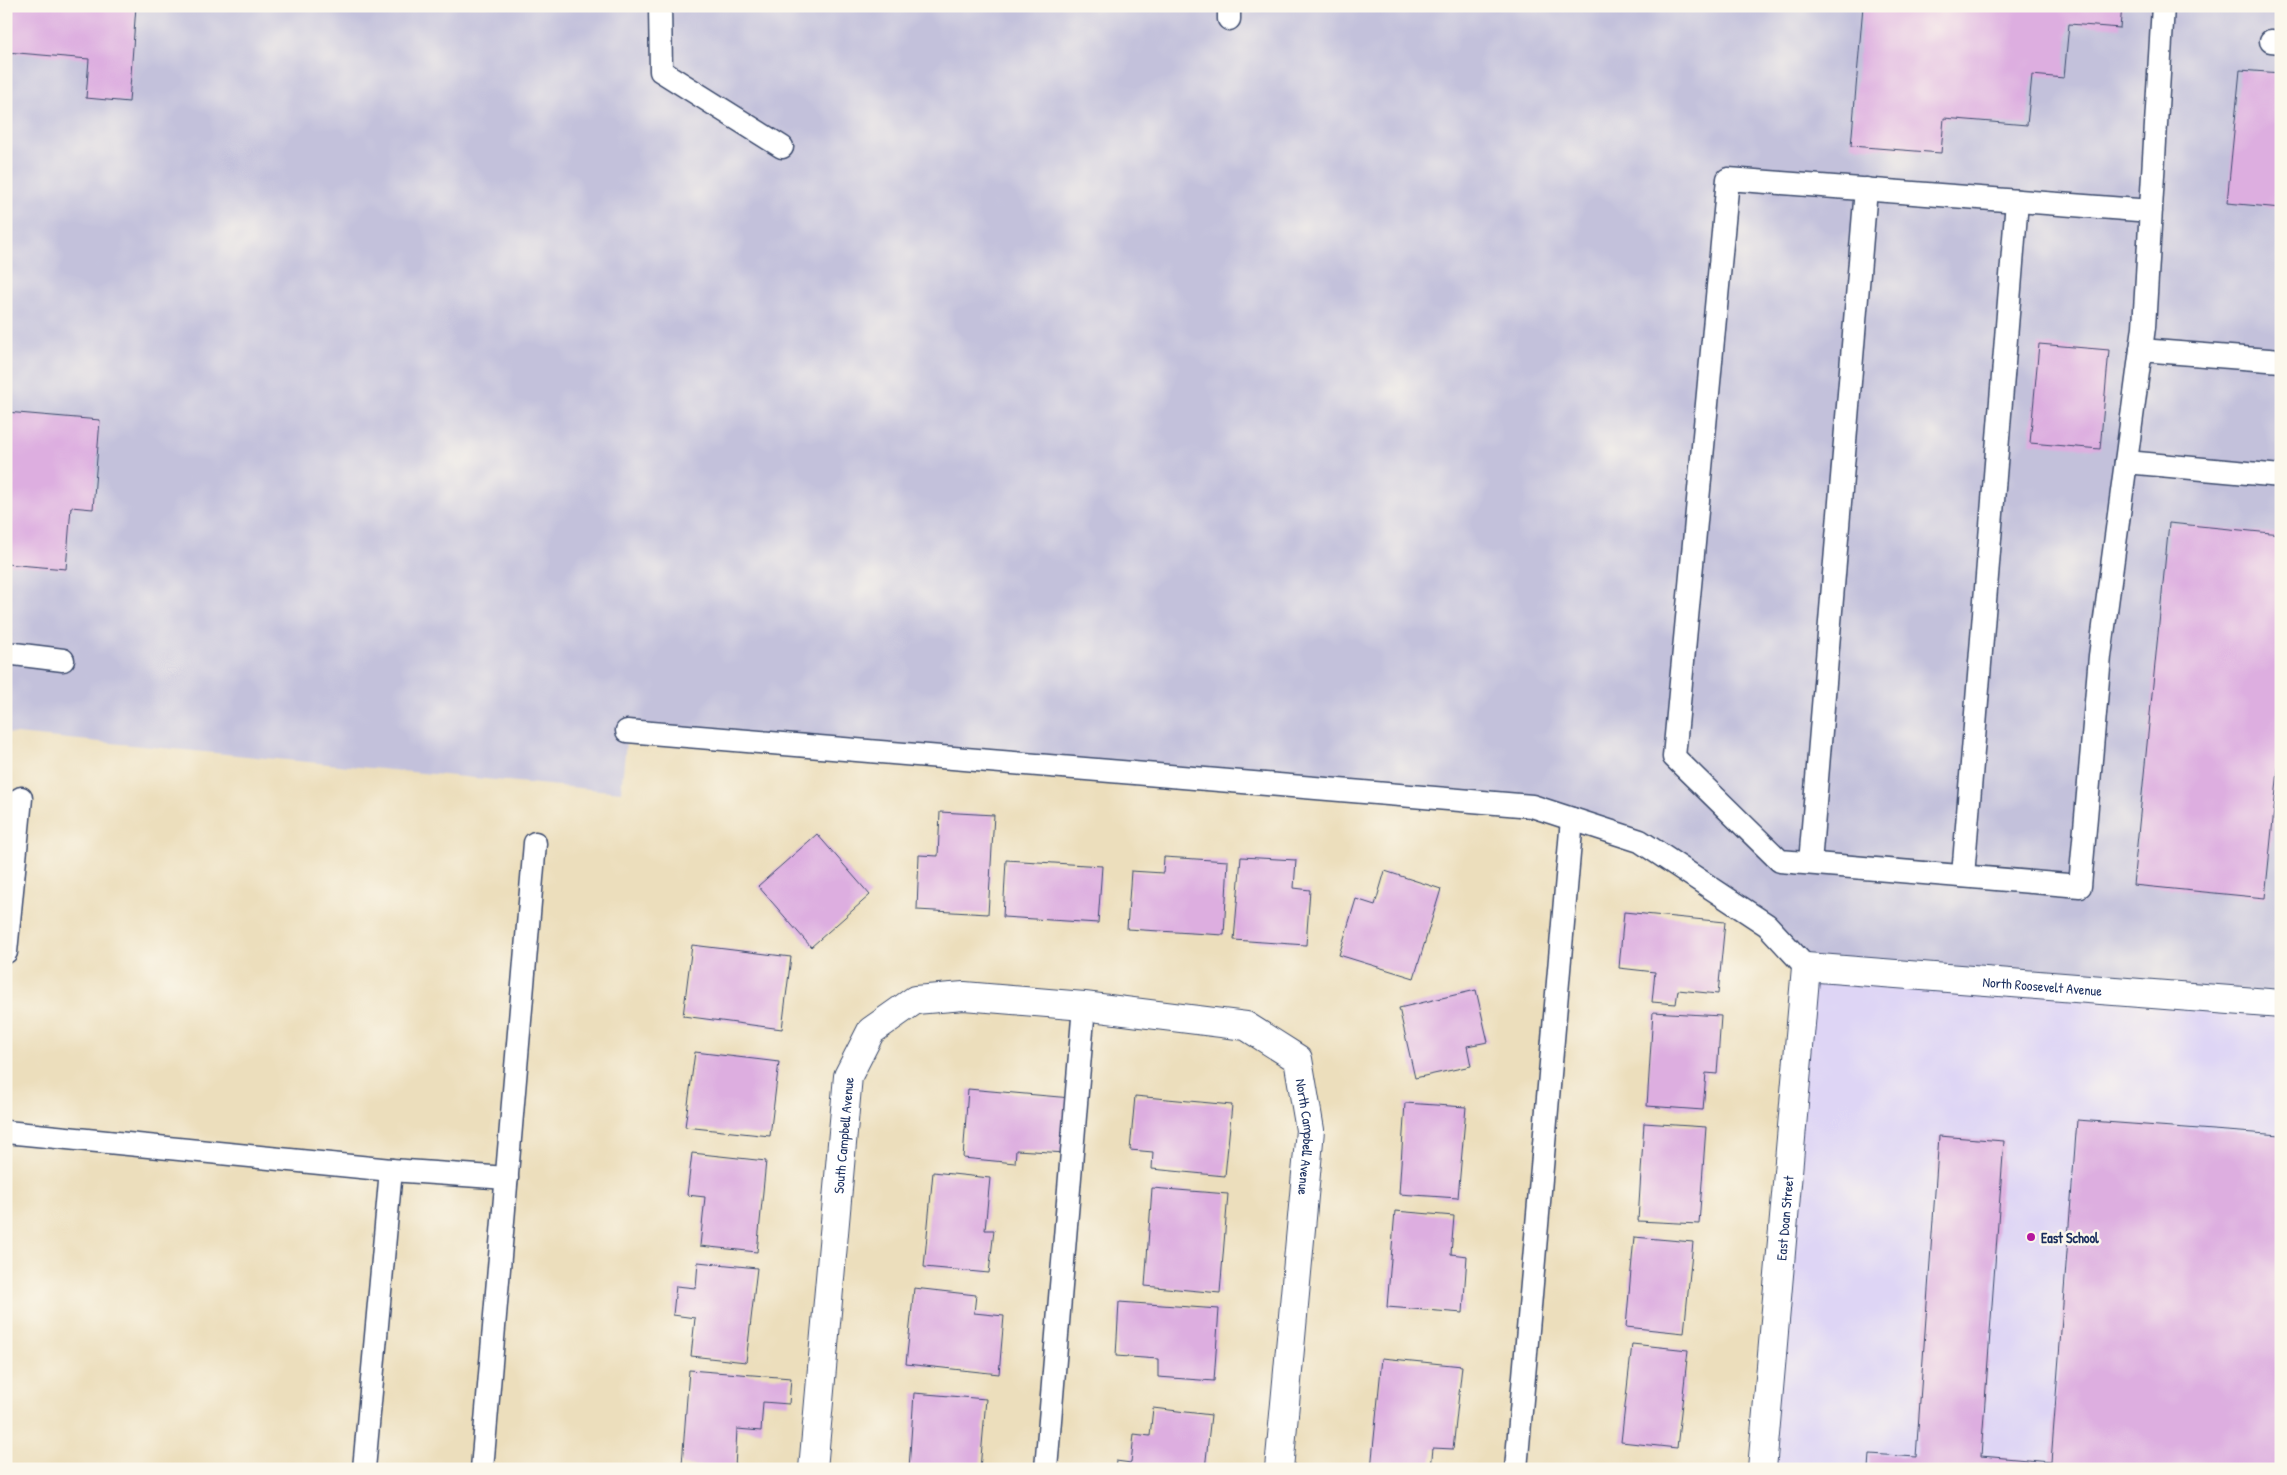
<svg xmlns="http://www.w3.org/2000/svg" width="2287" height="1475" viewBox="0 0 2287 1475" font-family="'Patrick Hand',sans-serif">
<style>
.built{fill:#ded5f5}
.industrial{fill:#c3c1db}
.building{fill:#ddaee0}
.lines{fill:none;stroke-linecap:round;stroke-linejoin:round}
.lane-casing{stroke:#3a496c;stroke-width:25}
.street-casing{stroke:#3a496c;stroke-width:30}
.lane{stroke:#fff;stroke-width:22}
.street{stroke:#fff;stroke-width:28}
.poi-dot{fill:#b5179e;stroke:#fbf7ec;stroke-width:2}
.labels{text-anchor:middle;dominant-baseline:central;stroke-width:5;stroke-linejoin:round;paint-order:stroke}
.street-label{font-size:14px;fill:#1b2f5e;stroke:#fbf7ec}
.poi-label{font-size:14px;font-weight:bold;fill:#1b2f5e;stroke:#fbf7ec;text-anchor:start}
</style>
<rect width="100%" height="100%" fill="#fbf7ec"/>
<filter id="ink" filterUnits="userSpaceOnUse"><feTurbulence type="fractalNoise" baseFrequency=".02" numOctaves="2"/><feDisplacementMap in="SourceGraphic" scale="10" xChannelSelector="R" yChannelSelector="G"/><feConvolveMatrix kernelMatrix="1 2 1 2 8 2 1 2 1" color-interpolation-filters="sRGB"/></filter>
<filter id="wash" filterUnits="userSpaceOnUse"><feTurbulence type="fractalNoise" baseFrequency=".0096" numOctaves="4" result="noise"/><feDisplacementMap in="SourceGraphic" scale="20" xChannelSelector="R" yChannelSelector="G"/><feGaussianBlur stdDeviation="1.12" result="paint"/><feColorMatrix in="noise" values="0 0 0 0 0 0 0 0 0 0 0 0 0 0 0 0 0 1.4 0 .05"/><feComposite in="paint" operator="in"/></filter>
<g filter="url(#wash)">
<rect width="100%" height="100%" fill="#ecdebc"/>
<polygon class="built" points="1806,967 2281,1004 2281,1469 1762,1469"/>
<polygon class="industrial" points="6,6 2281,6 2281,1004 1806,966 1640,841 1532,806 627,732 621,792 6,733"/>
<g id="blocks">
<g class="building">
<polygon points="6,6 136,6 129,102 86,98 89,59 6,52"/>
<polygon points="1863,6 2122,6 2120,28 2069,24 2064,78 2032,75 2027,125 1944,118 1941,153 1851,146"/>
<polygon points="2240,70 2281,73 2281,208 2227,203"/>
<polygon points="2039,344 2109,350 2100,449 2030,443"/>
<polygon points="6,412 100,420 93,509 71,507 66,569 6,564"/>
<polygon points="2169,523 2281,534 2281,741 2265,898 2133,885"/>
<polygon points="940,812 994,815 988,914 917,910 919,855 938,856"/>
<polygon points="817,834 870,895 811,947 758,886"/>
<polygon points="1164,857 1228,861 1224,935 1127,929 1131,871 1163,873"/>
<polygon points="1241,857 1296,860 1294,888 1310,890 1306,945 1234,940"/>
<polygon points="1006,860 1102,866 1098,923 1003,917"/>
<polygon points="1385,871 1441,889 1414,978 1339,955 1356,899 1375,905"/>
<polygon points="1624,912 1725,922 1718,994 1678,990 1676,1004 1652,1002 1655,972 1619,968"/>
<polygon points="692,945 791,957 782,1029 683,1016"/>
<polygon points="1476,990 1488,1042 1467,1046 1471,1066 1415,1078 1399,1008"/>
<polygon points="1653,1012 1721,1016 1717,1074 1706,1073 1703,1110 1647,1106"/>
<polygon points="695,1052 779,1062 770,1136 685,1127"/>
<polygon points="968,1089 1071,1098 1066,1153 1016,1150 1015,1163 963,1158"/>
<polygon points="1135,1096 1232,1105 1225,1176 1152,1169 1153,1152 1130,1150"/>
<polygon points="1405,1103 1466,1107 1458,1198 1399,1194"/>
<polygon points="2077,1120 2281,1135 2281,1469 1869,1469 1870,1454 1916,1457 1939,1136 2004,1141 1981,1456 2051,1462"/>
<polygon points="1644,1123 1706,1127 1699,1224 1638,1221"/>
<polygon points="692,1153 766,1161 757,1252 700,1246 705,1197 687,1195"/>
<polygon points="933,1172 990,1178 985,1230 994,1230 989,1273 924,1267"/>
<polygon points="1152,1188 1228,1194 1220,1293 1145,1286"/>
<polygon points="1395,1211 1454,1216 1451,1254 1467,1256 1463,1313 1387,1307"/>
<polygon points="1634,1237 1693,1242 1684,1333 1626,1327"/>
<polygon points="698,1262 757,1268 746,1362 691,1356 695,1318 673,1315 676,1286 696,1288"/>
<polygon points="914,1288 976,1295 974,1313 1004,1316 999,1374 906,1364"/>
<polygon points="1119,1302 1219,1309 1214,1381 1158,1377 1158,1359 1116,1356"/>
<polygon points="1632,1344 1688,1350 1677,1448 1621,1442"/>
<polygon points="1382,1358 1462,1366 1453,1449 1433,1448 1431,1469 1371,1469"/>
<polygon points="689,1370 791,1378 789,1404 763,1402 761,1431 737,1429 735,1469 682,1465"/>
<polygon points="914,1393 986,1399 980,1469 909,1469"/>
<polygon points="1153,1408 1211,1415 1205,1469 1115,1469 1116,1461 1131,1463 1134,1434 1150,1436"/>
</g>
</g>
</g>
<g filter="url(#ink)">
<use href="#blocks" fill-opacity="0" stroke="#3a496c" stroke-width="1"/>
<g class="lines">
<g class="lane-casing">
<g id="lane">
<polyline points="660,6 661,71 782,147"/>
<polyline points="1229,19 1229,6"/>
<polyline points="2271,41 2281,42"/>
<polyline points="2151,211 1728,179 1674,757 1780,861 2080,886 2100,656 2144,327 2163,6"/>
<polyline points="2141,350 2281,361"/>
<polyline points="2126,462 2281,476"/>
<polyline points="6,653 63,660"/>
<polyline points="627,731 1532,806 1640,841 1767,925 1806,967"/>
<polyline points="1810,863 1866,189"/>
<polyline points="1963,876 2017,201"/>
<polyline points="6,952 21,798"/>
<polyline points="6,1132 391,1170 364,1469"/>
<polyline points="391,1170 507,1178"/>
<polyline points="482,1469 535,843"/>
<polyline points="1046,1469 1084,1006"/>
<polyline points="1516,1469 1572,819"/>
</g>
</g>
<g class="street-casing">
<g id="street">
<path id="s1" d="M813,1469L848,1076L871,1031L915,1000L964,996L1084,1006L1246,1026L1298,1059L1310,1130L1279,1469"/>
<path id="s2" d="M1762,1469L1806,967L2281,1004"/>
</g>
</g>
<use href="#lane" class="lane"/>
<use href="#street" class="street"/>
</g>
</g>
<circle class="poi-dot" cx="2031" cy="1237" r="5"/>
<g class="labels">
<g class="street-label">
<text stroke="none"><textPath href="#s2" startOffset="741">North Roosevelt Avenue</textPath></text>
<text stroke="none"><textPath href="#s1" startOffset="335">South Campbell Avenue</textPath></text>
<text stroke="none"><textPath href="#s1" startOffset="972">North Campbell Avenue</textPath></text>
<text stroke="none"><textPath href="#s2" startOffset="252">East Doan Street</textPath></text>
</g>
<g class="poi-label">
<text x="2041" y="1237">East School</text>
</g>
</g>
<rect width="2287" height="1475" fill="none" stroke="#fbf7ec" stroke-width="25"/>
</svg>
